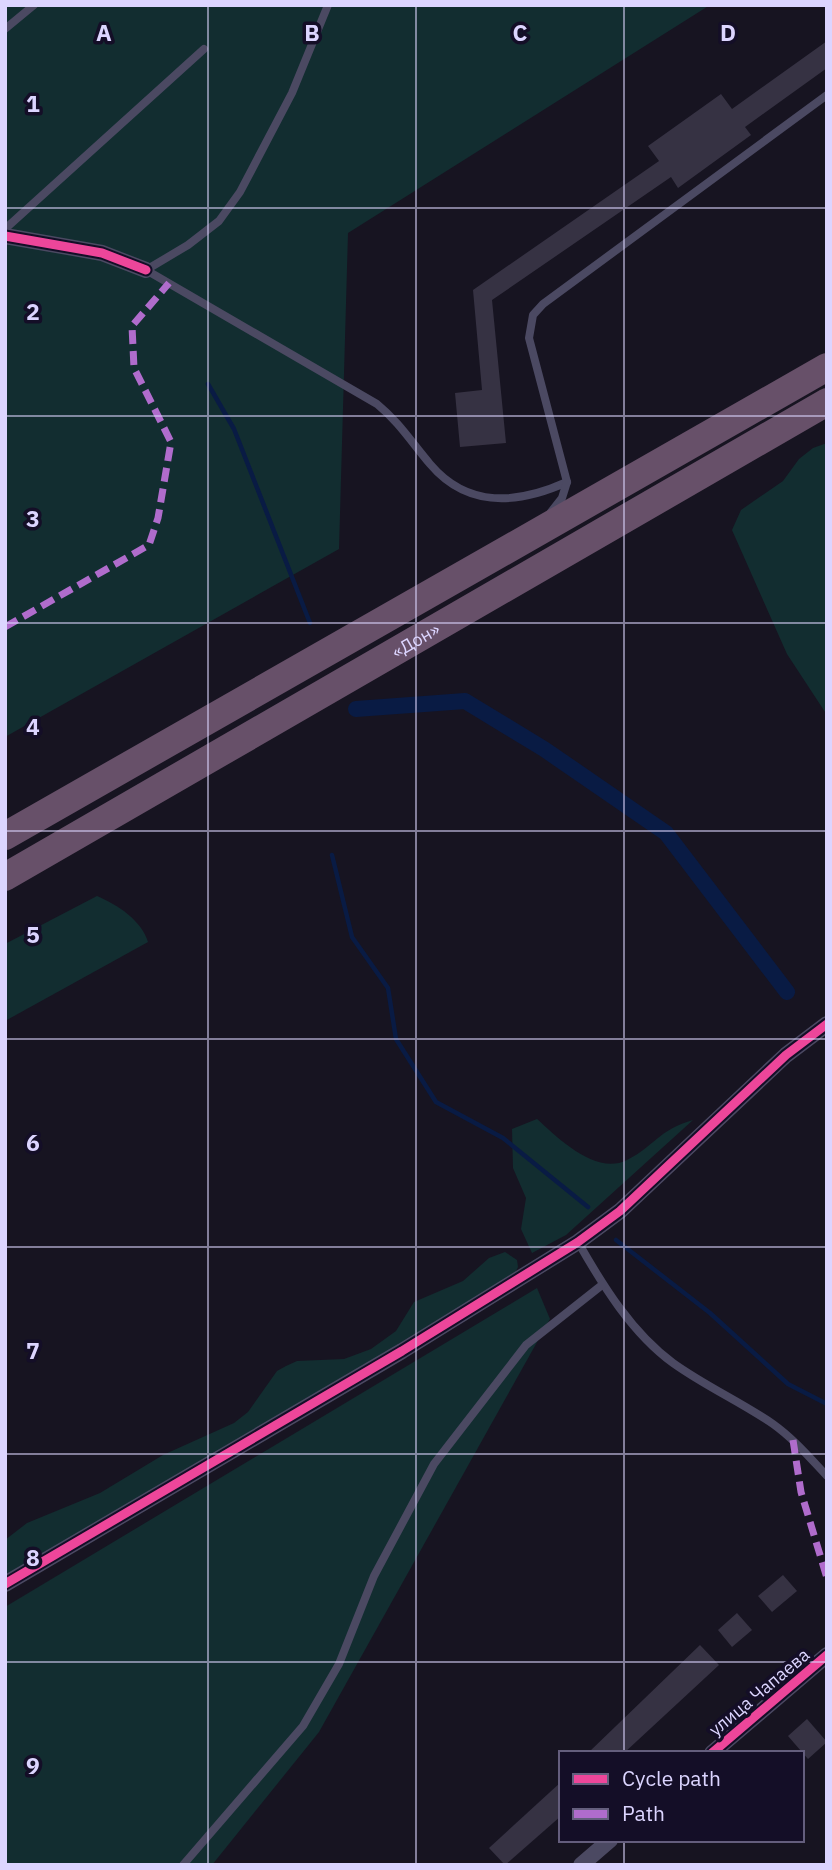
<svg xmlns="http://www.w3.org/2000/svg" width="832" height="1870" viewBox="0 0 832 1870" font-family="'IBM Plex Sans',sans-serif">
<style>
.green{fill:#122d30}
.lines{fill:none;stroke-linecap:round;stroke-linejoin:round}
.stream{stroke:#091b44;stroke-width:4.5}
.canal{stroke:#091b44;stroke-width:16}
.building{fill:#363243}
.lane{stroke:#4b4962;stroke-width:8}
.street{stroke:#4b4962;stroke-width:16}
.highway{stroke:#675069;stroke-width:28}
.quiet{stroke:#b06ccc;stroke-width:7;stroke-dasharray:14 7;stroke-linecap:butt}
.cycleway-casing{stroke:#140e27;stroke-width:13}
.cycleway{stroke:#ed469a;stroke-width:9}
.grid{fill:none;stroke:#dcd5ff;stroke-width:2;stroke-opacity:0.55}
.labels{text-anchor:middle;dominant-baseline:central;stroke-width:7;stroke-linejoin:round;paint-order:stroke}
.street-label{font-size:18px;fill:#dcd5ff;stroke:#140e27}
.grid-label{font-size:23px;text-anchor:middle;font-weight:bold;fill:#dcd5ff;stroke:#140e27;stroke-width:7;stroke-linejoin:round;paint-order:stroke}
</style>
<rect width="100%" height="100%" fill="#171421"/>
<g class="green">
<polygon points="5,5 710,5 348,233 339,549 5,737"/>
<polygon points="827,443 827,715 787,654 732,530 741,510 783,481 799,459 813,448"/>
<path d="M97,896C118,905 141,920 148,942L5,1021V944Z"/>
<path d="M537,1119C558,1138 596,1176 627,1160C655,1146 658,1130 693,1120L566,1235L532,1253L521,1229L526,1198L513,1168L512,1129Z"/>
<polygon points="505,1252 517,1260 518,1267 512,1279 5,1578 5,1540 27,1523 100,1493 163,1455 234,1423 248,1412 277,1371 286,1366 297,1361 344,1359 371,1349 396,1331 414,1302 463,1281 489,1258"/>
<polygon points="537,1288 550,1319 319,1732 212,1865 5,1865 5,1607"/>
</g>
<g class="lines">
<g class="stream">
<polyline points="208,384 234,429 310,623"/>
<polyline points="332,855 352,937 388,988 396,1039 436,1102 503,1138 588,1207"/>
<polyline points="616,1240 710,1313 788,1384 827,1404"/>
</g>
<polyline class="canal" points="356,709 465,701 544,749 666,833 787,992"/>
</g>
<g class="building">
<polygon points="827,41 827,68 745,127 751,135 678,188 671,177 492,300 506,443 460,447 455,393 482,390 473,290 659,161 648,146 721,94 732,109"/>
<polygon points="783,1575 797,1591 772,1612 758,1596"/>
<polygon points="737,1613 752,1630 732,1647 718,1630"/>
<polygon points="700,1645 719,1665 624,1753 588,1753"/>
<polygon points="807,1719 827,1742 808,1759 788,1736"/>
<polygon points="561,1782 561,1816 505,1865 489,1848"/>
</g>
<g class="lines">
<g class="lane">
<path d="M328,5L292,93L240,192L219,221L188,245L146,270L377,404C399,422 412,443 430,464C468,509 518,504 567,482"/>
<polyline points="5,29 34,5"/>
<polyline points="5,229 204,49"/>
<polyline points="551,512 562,498 567,482 529,338 533,315 543,304 827,95"/>
<path d="M578,1242C603,1286 632,1333 673,1363C705,1386 741,1402 773,1424C794,1439 810,1458 827,1476"/>
<polyline points="183,1865 303,1726 339,1664 374,1576 434,1464 526,1345 602,1285"/>
</g>
<g class="street">
<polyline points="5,236 102,253 146,270"/>
<polyline points="5,1584 402,1351 578,1242 620,1211 786,1055 827,1024"/>
<polyline points="712,1753 827,1655"/>
<polyline points="581,1865 610,1840"/>
</g>
<g class="highway">
<polyline points="5,836 827,367"/>
<path id="s1" d="M5,877L827,402"/>
</g>
<g class="quiet">
<polyline points="5,627 149,545 158,518 171,442 134,368 132,326 169,283"/>
<polyline points="793,1440 801,1492 827,1578"/>
</g>
<g class="cycleway-casing">
<g id="cycleway">
<polyline points="5,236 102,253 146,270"/>
<polyline points="5,1584 402,1351 578,1242 620,1211 786,1055 827,1024"/>
<polyline points="712,1753 827,1655"/>
</g>
</g>
<use href="#cycleway" class="cycleway"/>
</g>
<path class="grid" d="M208,5V1865M416,5V1865M624,5V1753M5,208H827M5,416H827M5,623H827M5,831H827M5,1039H827M5,1247H827M5,1454H827M5,1662H827M624,1840V1865"/>
<g class="labels">
<g class="street-label">
<text stroke="none"><textPath href="#s1" startOffset="474">«Дон»</textPath></text>
<text transform="translate(759 1692) rotate(-40)">улица Чапаева</text>
</g>
</g>
<g class="grid-label">
<text x="104" y="41">A</text>
<text x="312" y="41">B</text>
<text x="520" y="41">C</text>
<text x="728" y="41">D</text>
<text x="33" y="112">1</text>
<text x="33" y="320">2</text>
<text x="33" y="527">3</text>
<text x="33" y="735">4</text>
<text x="33" y="943">5</text>
<text x="33" y="1151">6</text>
<text x="33" y="1359">7</text>
<text x="33" y="1566">8</text>
<text x="33" y="1774">9</text>
</g>
<rect width="832" height="1870" fill="none" stroke="#dcd5ff" stroke-width="14"/>
<rect x="559" y="1751" width="245" height="91" fill="#140e27" stroke="#645e7d" stroke-width="2"/>
<rect x="573" y="1774" width="35" height="10" fill="#ed469a" stroke="#645e7d" stroke-width="2"/>
<text x="622" y="1786" font-size="21" fill="#dcd5ff">Cycle path</text>
<rect x="573" y="1809" width="35" height="10" fill="#b06ccc" stroke="#645e7d" stroke-width="2"/>
<text x="622" y="1821" font-size="21" fill="#dcd5ff">Path</text>
</svg>
